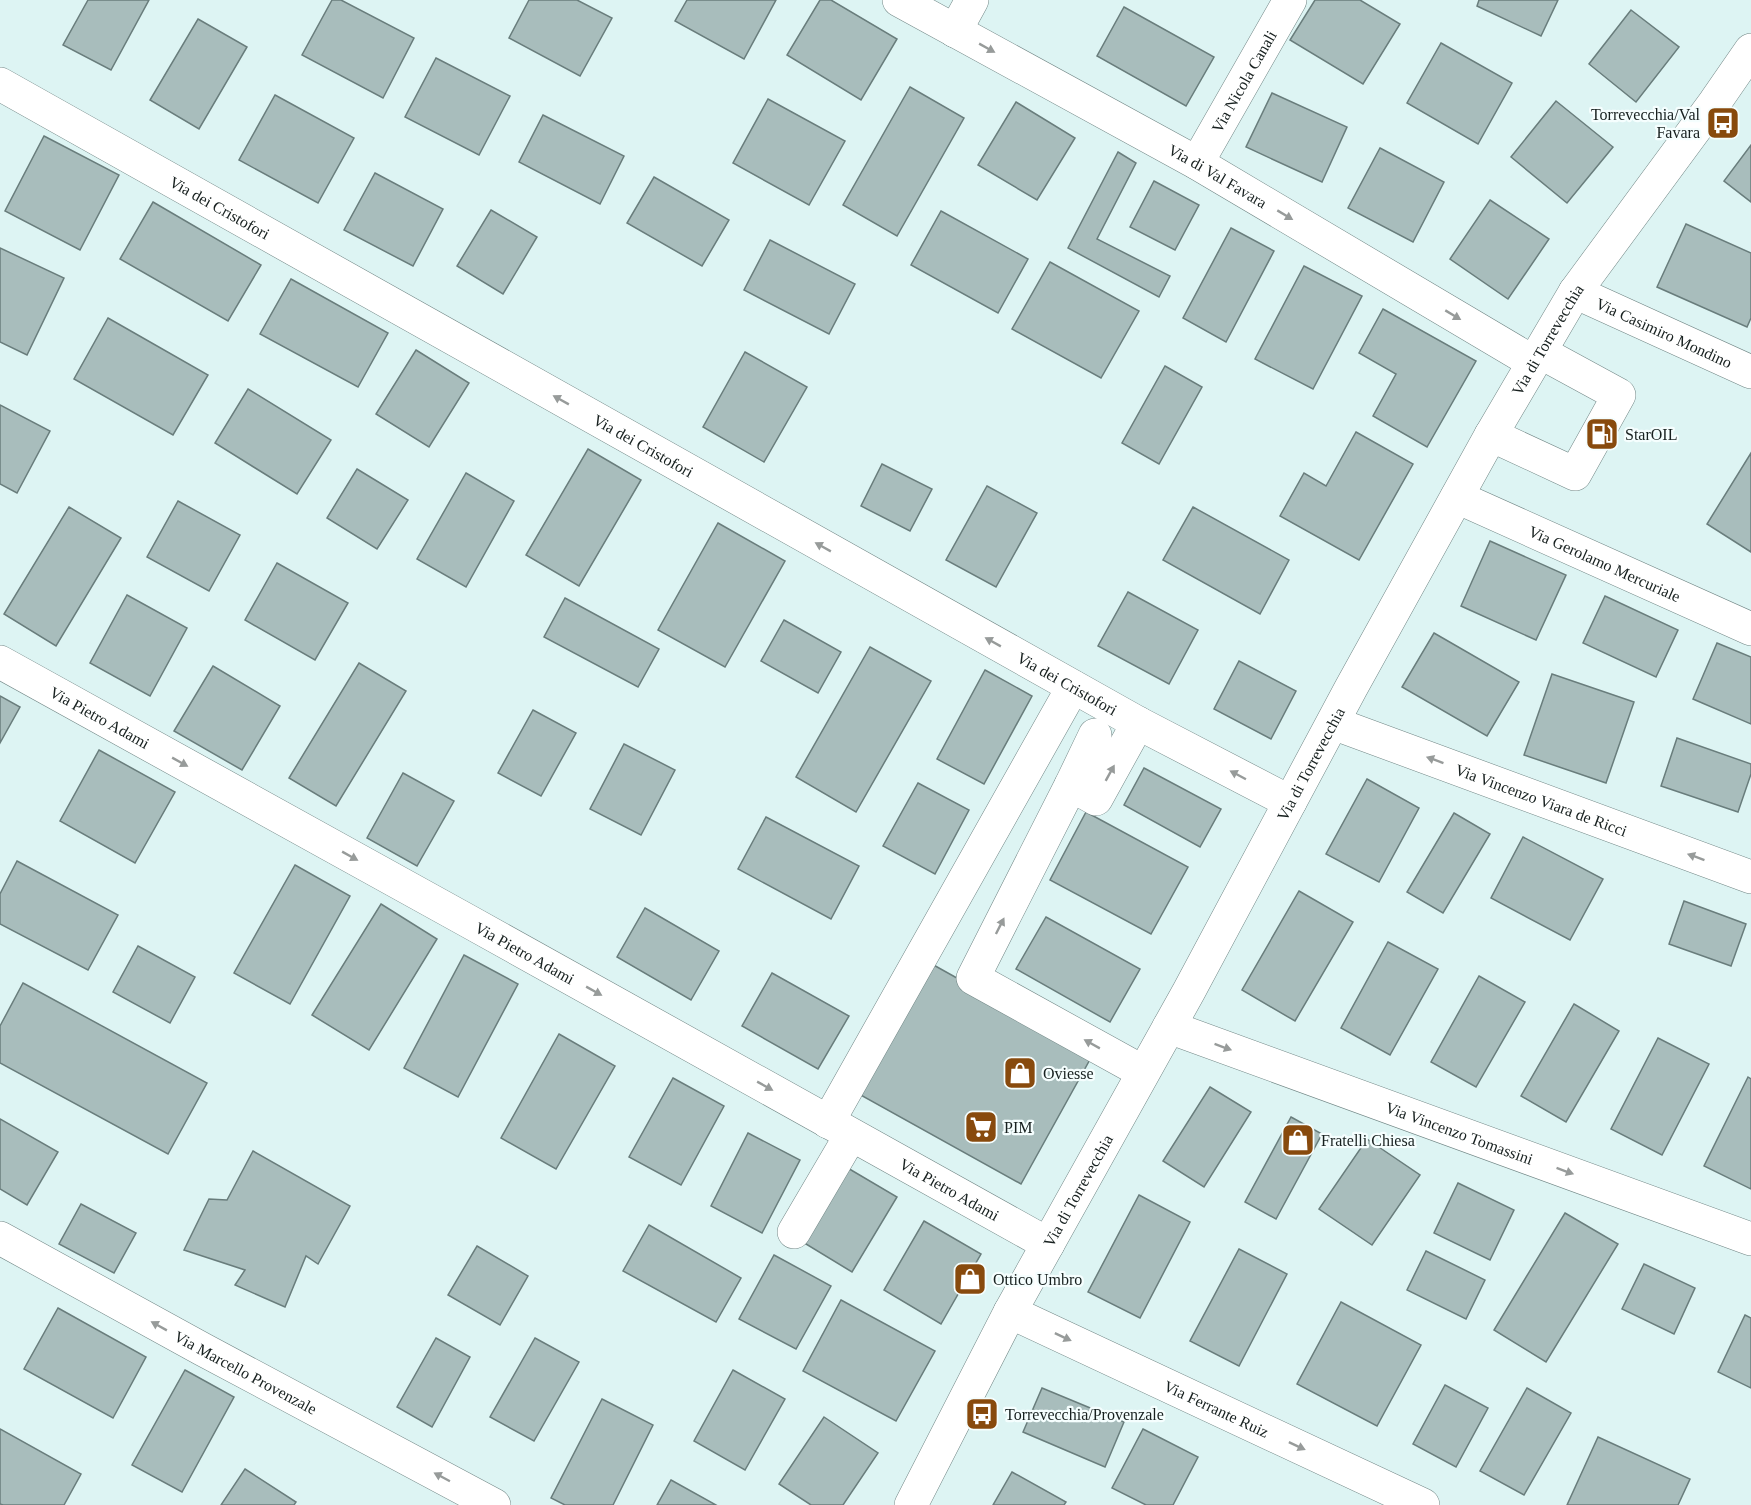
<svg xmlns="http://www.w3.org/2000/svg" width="1751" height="1505" viewBox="0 0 1751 1505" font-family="Georgia,serif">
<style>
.building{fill:#a8bdbc;stroke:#697d7c;stroke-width:1.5}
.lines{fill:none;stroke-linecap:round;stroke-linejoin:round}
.minor-casing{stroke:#728786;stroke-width:34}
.major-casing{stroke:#728786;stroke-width:34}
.minor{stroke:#fff;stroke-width:33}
.major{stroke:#fff;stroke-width:33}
.oneway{fill:#979b9a}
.labels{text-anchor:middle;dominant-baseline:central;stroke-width:4.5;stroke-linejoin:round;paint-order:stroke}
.street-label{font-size:16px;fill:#17201f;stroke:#f5fefe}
.poi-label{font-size:16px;fill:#17201f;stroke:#f5fefe;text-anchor:start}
</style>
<rect width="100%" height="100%" fill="#ddf4f3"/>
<g class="building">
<polygon points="88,0 149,0 111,70 63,45"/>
<polygon points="332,0 341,0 414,38 383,98 302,55"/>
<polygon points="529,0 577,0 612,18 580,76 509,38"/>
<polygon points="687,0 776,0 744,59 675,21"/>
<polygon points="820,0 831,0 897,39 861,100 787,55"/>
<polygon points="1315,0 1360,0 1400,24 1363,84 1290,40"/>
<polygon points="1479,0 1558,0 1541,36 1477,6"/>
<polygon points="1124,7 1214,57 1186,106 1097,56"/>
<polygon points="1631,10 1679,47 1636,102 1589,64"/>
<polygon points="198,19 247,47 199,129 150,100"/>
<polygon points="1441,43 1512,83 1478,144 1407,103"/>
<polygon points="436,58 510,96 479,155 405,117"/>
<polygon points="910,87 964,118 897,236 843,205"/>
<polygon points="1272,93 1347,127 1322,182 1246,147"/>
<polygon points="275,95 354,138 318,203 239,160"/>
<polygon points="768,99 845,141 809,205 733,163"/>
<polygon points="1556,101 1613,147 1567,203 1511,157"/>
<polygon points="1016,102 1075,138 1037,200 978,165"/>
<polygon points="543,115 624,156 600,204 519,162"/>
<polygon points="44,136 119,175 80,250 5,211"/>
<polygon points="1751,145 1751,202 1724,181"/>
<polygon points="1380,148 1444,182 1413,242 1348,208"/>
<polygon points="1118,152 1136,163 1097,239 1170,276 1159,297 1068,248"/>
<polygon points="375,173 443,209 413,266 344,230"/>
<polygon points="654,177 729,220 702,266 627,223"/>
<polygon points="1154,181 1199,205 1175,250 1130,227"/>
<polygon points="1490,200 1549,239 1508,299 1450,259"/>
<polygon points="153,202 261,265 228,321 120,259"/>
<polygon points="491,210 537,237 503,294 457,266"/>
<polygon points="941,211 1028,259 998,313 911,265"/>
<polygon points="1686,224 1751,253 1751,318 1747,327 1657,287"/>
<polygon points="1231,228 1274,251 1226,342 1183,318"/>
<polygon points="770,240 855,284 829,334 744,290"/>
<polygon points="0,248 64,278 27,355 0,342"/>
<polygon points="1050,262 1139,311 1101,378 1012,329"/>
<polygon points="1304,266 1362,296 1313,389 1255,359"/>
<polygon points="291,279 388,333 358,387 260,334"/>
<polygon points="1383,309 1476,361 1427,447 1373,416 1396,374 1359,353"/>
<polygon points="108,318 208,375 173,435 74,379"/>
<polygon points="416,350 469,383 429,447 376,414"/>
<polygon points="745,352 807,387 764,462 703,427"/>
<polygon points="1165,366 1202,387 1159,464 1122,443"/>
<polygon points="248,389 331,440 297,494 215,443"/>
<polygon points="0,405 50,431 17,493 0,484"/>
<polygon points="1356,432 1413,464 1359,560 1280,516 1304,473 1326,486"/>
<polygon points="588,449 641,480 579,586 526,555"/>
<polygon points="1751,453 1751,552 1707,524"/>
<polygon points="882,464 932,489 910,531 861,506"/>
<polygon points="357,469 408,500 377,549 327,518"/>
<polygon points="466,473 514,501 466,587 417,559"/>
<polygon points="987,486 1037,513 996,587 946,560"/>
<polygon points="178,501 240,535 209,591 147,557"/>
<polygon points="69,507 121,538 56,646 4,614"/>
<polygon points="1193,507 1289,560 1260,614 1163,560"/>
<polygon points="718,523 785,561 725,667 658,630"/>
<polygon points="1490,541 1566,575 1536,640 1461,606"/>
<polygon points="277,563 348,603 315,660 245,620"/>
<polygon points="1128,592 1198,630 1169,684 1098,646"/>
<polygon points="127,595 187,628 150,696 90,663"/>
<polygon points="1605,596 1678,630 1656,677 1583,643"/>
<polygon points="565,598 659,649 638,687 544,637"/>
<polygon points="784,620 841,652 818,693 761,661"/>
<polygon points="1434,633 1519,682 1487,736 1402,687"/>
<polygon points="1717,643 1751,657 1751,724 1693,699"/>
<polygon points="870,647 931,681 856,812 796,777"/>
<polygon points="1239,661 1296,691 1271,739 1214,709"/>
<polygon points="359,663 406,691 336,806 289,778"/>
<polygon points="213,666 280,706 242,770 174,731"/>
<polygon points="985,670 1032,696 984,784 937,759"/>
<polygon points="1552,674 1634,702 1606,783 1524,755"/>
<polygon points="0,696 20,707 0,743"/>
<polygon points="533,710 576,733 541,796 498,773"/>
<polygon points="1677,738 1751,764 1751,774 1738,812 1661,786"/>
<polygon points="624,744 675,770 641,835 590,809"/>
<polygon points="99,750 175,792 135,863 60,821"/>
<polygon points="1144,768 1221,809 1200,847 1124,805"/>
<polygon points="403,773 454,801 417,866 367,838"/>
<polygon points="1367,779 1419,808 1379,882 1326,854"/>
<polygon points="918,783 969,810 935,874 883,846"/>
<polygon points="1086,812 1188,867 1151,934 1050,880"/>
<polygon points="1454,813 1490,834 1443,913 1407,892"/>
<polygon points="766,817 859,866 831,919 738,869"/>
<polygon points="1523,837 1603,879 1570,940 1491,898"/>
<polygon points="17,861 118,915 88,970 0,924 0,894"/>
<polygon points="295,865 350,896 290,1004 234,973"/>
<polygon points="1299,891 1353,922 1295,1021 1242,990"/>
<polygon points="1684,901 1746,924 1731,966 1669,944"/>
<polygon points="381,904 437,939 369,1050 312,1015"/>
<polygon points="645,908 719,951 691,1000 617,957"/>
<polygon points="1046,917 1140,969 1110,1022 1016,969"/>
<polygon points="1388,942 1438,969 1390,1055 1341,1028"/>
<polygon points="138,946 195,977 170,1023 113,992"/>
<polygon points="464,955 518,984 458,1097 404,1068"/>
<polygon points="930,963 1093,1054 1021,1184 857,1093"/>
<polygon points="772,973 849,1016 818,1069 742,1026"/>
<polygon points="1479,976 1525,1002 1476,1087 1431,1062"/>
<polygon points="23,983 207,1083 168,1154 0,1063 0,1026"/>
<polygon points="1574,1004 1619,1031 1566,1122 1521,1096"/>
<polygon points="559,1034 615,1066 556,1169 501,1138"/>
<polygon points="1658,1038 1709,1064 1662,1155 1611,1129"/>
<polygon points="1748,1077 1751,1079 1751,1189 1704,1166"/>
<polygon points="673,1078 724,1106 681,1185 629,1157"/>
<polygon points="1210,1087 1251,1112 1204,1187 1163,1161"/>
<polygon points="1291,1117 1322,1134 1276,1219 1245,1202"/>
<polygon points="0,1119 58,1152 27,1205 0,1189"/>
<polygon points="748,1133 800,1160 762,1233 711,1206"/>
<polygon points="1367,1139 1420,1175 1372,1245 1319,1209"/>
<polygon points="253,1151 350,1206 318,1264 306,1256 285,1307 235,1285 245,1270 184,1250 209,1199 227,1200"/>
<polygon points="846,1167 897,1197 852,1272 801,1241"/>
<polygon points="1458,1183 1514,1210 1490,1260 1434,1233"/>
<polygon points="1139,1195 1190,1222 1140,1318 1088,1292"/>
<polygon points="81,1204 136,1233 114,1273 59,1244"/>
<polygon points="1565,1213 1618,1244 1546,1362 1494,1330"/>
<polygon points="924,1221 981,1254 941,1324 884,1290"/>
<polygon points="649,1225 741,1278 716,1322 623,1271"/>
<polygon points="477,1246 528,1276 500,1325 448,1295"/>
<polygon points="1239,1249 1287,1274 1239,1366 1190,1341"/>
<polygon points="1426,1251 1485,1280 1466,1319 1407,1290"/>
<polygon points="774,1255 831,1286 796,1349 739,1319"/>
<polygon points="1644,1264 1695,1288 1674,1334 1622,1309"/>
<polygon points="841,1300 935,1351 896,1421 803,1371"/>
<polygon points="1341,1302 1421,1345 1377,1426 1297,1384"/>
<polygon points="58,1308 146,1357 113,1418 24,1369"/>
<polygon points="1745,1315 1751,1318 1751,1388 1718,1372"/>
<polygon points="436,1338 470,1357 432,1427 397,1407"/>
<polygon points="535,1338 579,1362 534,1441 490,1417"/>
<polygon points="185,1370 234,1397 182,1492 132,1465"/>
<polygon points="733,1370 785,1399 745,1470 694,1441"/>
<polygon points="1445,1385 1488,1408 1456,1467 1413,1444"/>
<polygon points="1042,1388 1124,1422 1105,1467 1023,1432"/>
<polygon points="1527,1388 1571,1413 1524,1495 1480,1471"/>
<polygon points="602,1399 653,1425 613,1505 565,1505 551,1498"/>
<polygon points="824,1417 878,1453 843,1505 811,1505 779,1484"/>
<polygon points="0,1429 81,1474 64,1505 3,1505 0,1504"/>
<polygon points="1143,1429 1198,1457 1173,1505 1146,1505 1112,1488"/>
<polygon points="1598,1437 1690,1479 1678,1505 1567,1505"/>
<polygon points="245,1469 296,1502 294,1505 221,1505"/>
<polygon points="1012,1472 1066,1502 1064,1505 993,1505"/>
<polygon points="671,1480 716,1505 657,1505"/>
</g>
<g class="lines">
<g class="minor-casing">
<g id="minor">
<path id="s1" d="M899,0L1197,163L1533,362"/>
<polyline points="955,31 972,0"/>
<path id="s2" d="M0,84L1138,723L1290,802"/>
<path id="s3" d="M1197,163L1290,0"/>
<path id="s4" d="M1575,292L1751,372"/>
<polyline points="1491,435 1575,474 1619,395 1540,352"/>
<path id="s5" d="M1457,497L1751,629"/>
<path id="s6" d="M0,662L468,921L1048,1244"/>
<path id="s7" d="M1333,723L1751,877"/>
<polyline points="1095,735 1071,785 973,978 1143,1072"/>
<polyline points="1071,785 1096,799 1138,723"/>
<path id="s8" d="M1169,1027L1751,1239"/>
<polyline points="828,1122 1073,687"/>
<polyline points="794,1232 851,1135"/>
<path id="s9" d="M0,1238L202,1349L494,1505"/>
<path id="s10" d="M1010,1312L1423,1505"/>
</g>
</g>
<g class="major-casing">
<g id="major">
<path id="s11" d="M911,1505L1010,1312L1189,991L1351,688L1491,435L1575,292L1715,102L1751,50"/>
</g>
</g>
<use href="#minor" class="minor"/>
<use href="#major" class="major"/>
</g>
<defs><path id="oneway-solid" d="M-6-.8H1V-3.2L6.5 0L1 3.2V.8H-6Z" transform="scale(1.5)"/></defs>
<g class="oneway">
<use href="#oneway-solid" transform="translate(987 48) rotate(29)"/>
<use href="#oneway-solid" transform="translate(1285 215) rotate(31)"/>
<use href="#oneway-solid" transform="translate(1453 315) rotate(31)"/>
<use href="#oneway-solid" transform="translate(561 400) rotate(-151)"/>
<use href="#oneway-solid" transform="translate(823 547) rotate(-151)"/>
<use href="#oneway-solid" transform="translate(993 642) rotate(-151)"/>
<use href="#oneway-solid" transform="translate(1435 760) rotate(-160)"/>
<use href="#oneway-solid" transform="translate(180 762) rotate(29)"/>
<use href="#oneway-solid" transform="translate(1110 773) rotate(-61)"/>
<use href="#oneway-solid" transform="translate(1238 775) rotate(-152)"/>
<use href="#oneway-solid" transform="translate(350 856) rotate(29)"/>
<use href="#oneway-solid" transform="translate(1696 857) rotate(-160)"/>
<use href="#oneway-solid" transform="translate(1000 926) rotate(-63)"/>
<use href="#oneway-solid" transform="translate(594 991) rotate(29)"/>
<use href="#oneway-solid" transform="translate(1092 1044) rotate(-151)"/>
<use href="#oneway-solid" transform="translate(1223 1047) rotate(20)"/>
<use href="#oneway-solid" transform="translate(765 1086) rotate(29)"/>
<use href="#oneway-solid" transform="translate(1565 1171) rotate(20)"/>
<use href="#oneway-solid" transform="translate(159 1326) rotate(-151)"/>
<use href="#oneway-solid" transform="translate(1063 1337) rotate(25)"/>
<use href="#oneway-solid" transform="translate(1297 1446) rotate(25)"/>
<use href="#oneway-solid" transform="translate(442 1477) rotate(-152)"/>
</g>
<defs>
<g id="bus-square" transform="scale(1.725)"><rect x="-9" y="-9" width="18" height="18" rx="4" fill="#884a0d" stroke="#f5fefe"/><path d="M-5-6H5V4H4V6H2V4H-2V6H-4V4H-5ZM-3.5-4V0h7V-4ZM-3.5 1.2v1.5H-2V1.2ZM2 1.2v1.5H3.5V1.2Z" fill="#fff"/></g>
<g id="fuel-square" transform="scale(1.725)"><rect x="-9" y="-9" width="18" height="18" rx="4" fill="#884a0d" stroke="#f5fefe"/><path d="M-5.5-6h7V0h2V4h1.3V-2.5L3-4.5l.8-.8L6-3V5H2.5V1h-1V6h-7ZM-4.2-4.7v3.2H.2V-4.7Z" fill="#fff"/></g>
<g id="shop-square" transform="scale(1.725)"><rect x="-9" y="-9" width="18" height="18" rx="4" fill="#884a0d" stroke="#f5fefe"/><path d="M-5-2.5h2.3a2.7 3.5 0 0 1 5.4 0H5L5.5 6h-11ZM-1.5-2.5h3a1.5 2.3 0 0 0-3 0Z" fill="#fff"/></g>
<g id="supermarket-square" transform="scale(1.725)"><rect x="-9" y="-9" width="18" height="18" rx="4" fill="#884a0d" stroke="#f5fefe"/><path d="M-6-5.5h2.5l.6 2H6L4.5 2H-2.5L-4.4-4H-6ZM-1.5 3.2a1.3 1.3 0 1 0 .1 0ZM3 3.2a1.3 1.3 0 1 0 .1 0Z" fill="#fff"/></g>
</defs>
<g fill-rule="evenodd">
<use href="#bus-square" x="1723" y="123"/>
<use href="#fuel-square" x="1602" y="434"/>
<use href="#shop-square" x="1020" y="1073"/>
<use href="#supermarket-square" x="981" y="1127"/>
<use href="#shop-square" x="1298" y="1140"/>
<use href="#shop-square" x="970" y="1279"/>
<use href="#bus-square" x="982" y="1414"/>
</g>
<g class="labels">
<g class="street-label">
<text stroke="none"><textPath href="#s3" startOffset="94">Via Nicola Canali</textPath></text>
<text stroke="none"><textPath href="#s1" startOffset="364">Via di Val Favara</textPath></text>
<text stroke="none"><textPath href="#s2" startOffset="252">Via dei Cristofori</textPath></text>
<text stroke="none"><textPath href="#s4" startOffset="98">Via Casimiro Mondino</textPath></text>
<text stroke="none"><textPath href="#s11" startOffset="1328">Via di Torrevecchia</textPath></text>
<text stroke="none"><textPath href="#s2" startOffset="738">Via dei Cristofori</textPath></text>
<text stroke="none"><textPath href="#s5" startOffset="162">Via Gerolamo Mercuriale</textPath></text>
<text stroke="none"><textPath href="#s2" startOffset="1224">Via dei Cristofori</textPath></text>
<text stroke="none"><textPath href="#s6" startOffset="114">Via Pietro Adami</textPath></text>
<text stroke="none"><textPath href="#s11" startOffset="842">Via di Torrevecchia</textPath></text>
<text stroke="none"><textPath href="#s7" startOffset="222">Via Vincenzo Viara de Ricci</textPath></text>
<text stroke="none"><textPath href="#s6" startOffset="600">Via Pietro Adami</textPath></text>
<text stroke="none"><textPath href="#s8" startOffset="309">Via Vincenzo Tomassini</textPath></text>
<text stroke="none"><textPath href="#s6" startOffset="1086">Via Pietro Adami</textPath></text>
<text stroke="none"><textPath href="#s11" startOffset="356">Via di Torrevecchia</textPath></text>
<text stroke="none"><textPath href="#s9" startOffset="280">Via Marcello Provenzale</textPath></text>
<text stroke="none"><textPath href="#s10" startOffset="228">Via Ferrante Ruiz</textPath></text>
</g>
<g class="poi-label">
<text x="1700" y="114" text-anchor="end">Torrevecchia/Val<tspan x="1700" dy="18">Favara</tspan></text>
<text x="1625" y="434">StarOIL</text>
<text x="1043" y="1073">Oviesse</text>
<text x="1004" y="1127">PIM</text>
<text x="1321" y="1140">Fratelli Chiesa</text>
<text x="993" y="1279">Ottico Umbro</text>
<text x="1005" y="1414">Torrevecchia/Provenzale</text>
</g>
</g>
</svg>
